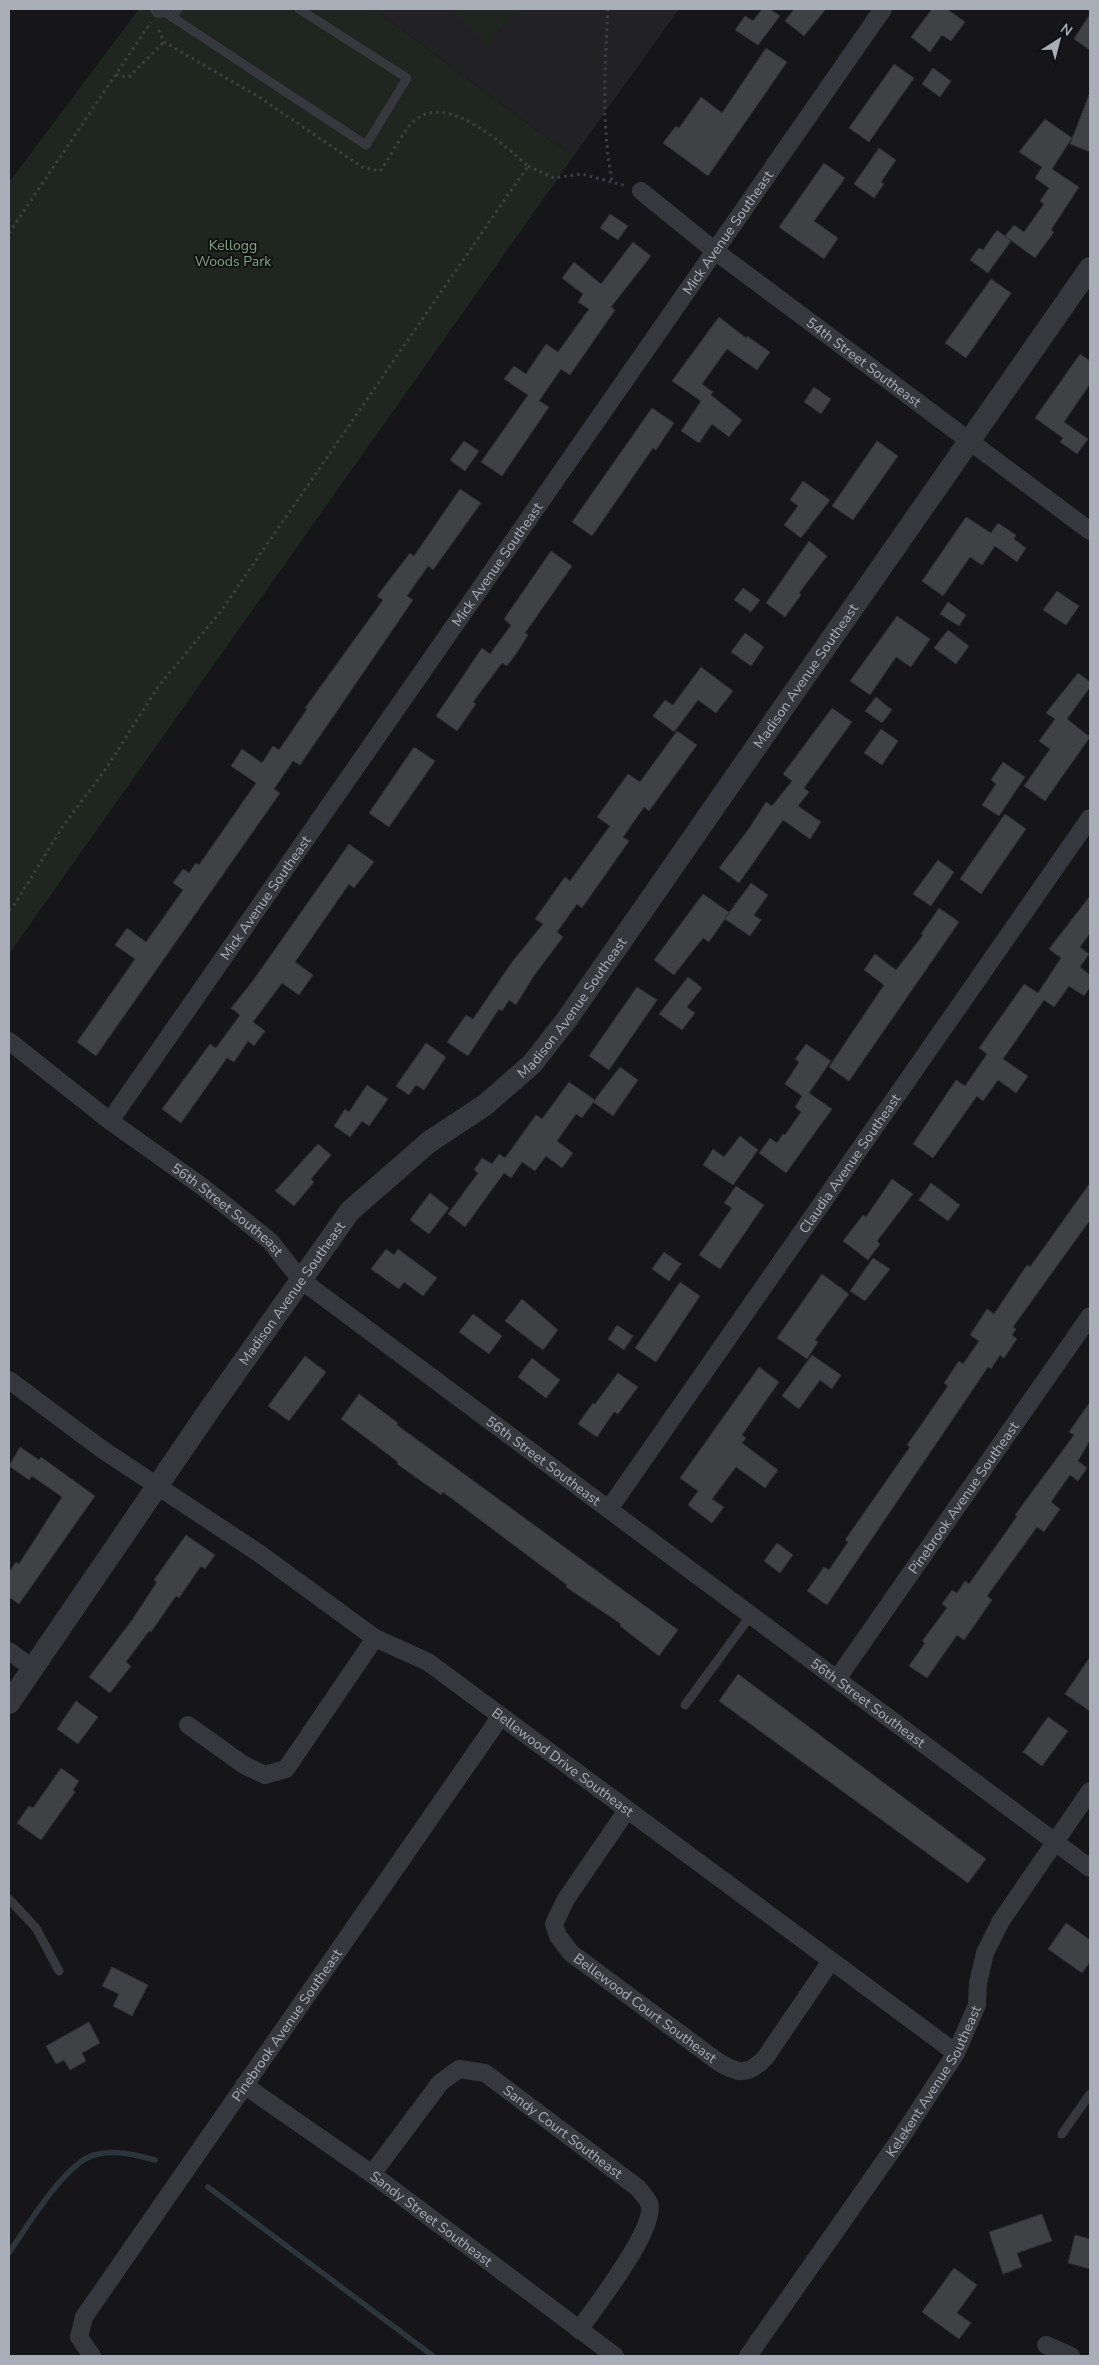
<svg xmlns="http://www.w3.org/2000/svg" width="1099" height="2365" viewBox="0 0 1099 2365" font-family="'Nunito Sans',sans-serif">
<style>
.built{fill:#222225}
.green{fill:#1e261f}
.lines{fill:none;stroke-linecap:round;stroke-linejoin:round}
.stream{stroke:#2c353c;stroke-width:5.5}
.building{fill:#404145;stroke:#303034}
.path{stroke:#3d3f44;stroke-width:3;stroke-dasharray:2.5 4;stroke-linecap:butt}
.service{stroke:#37383d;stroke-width:9}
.minor{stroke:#37383d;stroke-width:18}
.tertiary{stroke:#37383d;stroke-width:22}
.labels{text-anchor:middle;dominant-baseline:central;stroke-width:4;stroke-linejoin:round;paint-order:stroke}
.street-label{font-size:14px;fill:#a8adb8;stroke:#111113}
.park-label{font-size:14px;fill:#7fa381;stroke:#111113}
</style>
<rect width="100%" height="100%" fill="#161618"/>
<polygon class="built" points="374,9 679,9 573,157"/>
<g class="green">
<polygon points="139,9 374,9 573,157 9,954 9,182"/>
<polygon points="451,9 519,9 486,44"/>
</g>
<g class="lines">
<g class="stream">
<polyline points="208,2187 433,2356"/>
<path d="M9,2253C25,2229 66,2162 94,2155C115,2149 135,2155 155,2160"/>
</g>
</g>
<g class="building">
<polygon points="762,9 770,9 780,16 758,45 735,30 745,16 753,21"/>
<polygon points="794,9 826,9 804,36 785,21"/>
<polygon points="932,9 947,9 965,22 951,41 942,35 930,52 911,37"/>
<polygon points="1090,14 1090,50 1074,39"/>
<polygon points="766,48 787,62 708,176 663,143 676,126 679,128 701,97 722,113"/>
<polygon points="894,64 914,78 869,142 849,128"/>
<polygon points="933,68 951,81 940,97 922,84"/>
<polygon points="1089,95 1090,96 1090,152 1070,144"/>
<polygon points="1045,119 1072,138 1052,169 1079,187 1051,230 1054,232 1035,258 1005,236 1014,225 1024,232 1044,204 1040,201 1049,188 1035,178 1042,167 1019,152"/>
<polygon points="879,148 896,160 881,182 884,184 874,198 854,184"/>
<polygon points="824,163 845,178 814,221 838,238 824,259 779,227"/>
<polygon points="610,214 628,226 618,240 600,228"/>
<polygon points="997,230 1011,241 988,273 970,260 979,248 983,250"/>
<polygon points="633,242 651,256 611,307 615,310 570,375 561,369 539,401 549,407 502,476 481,462 528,395 504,379 514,366 526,374 546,344 558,352 589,309 578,302 583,294 562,278 574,262 601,284"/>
<polygon points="991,279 1011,293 966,358 945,343"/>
<polygon points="719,317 746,338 747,336 770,352 757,370 727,349 702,384 713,392 711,395 742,420 729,437 712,424 699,443 681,431 701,401 672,381"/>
<polygon points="1080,354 1090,361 1090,384 1064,422 1088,439 1077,454 1060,442 1063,438 1035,418"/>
<polygon points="814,387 831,399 821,414 804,402"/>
<polygon points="652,408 674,423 656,450 653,448 592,536 572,522"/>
<polygon points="464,441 479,451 465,471 450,460"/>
<polygon points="877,441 898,456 853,520 832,506"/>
<polygon points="803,481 830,500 801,538 784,525 798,506 790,500"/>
<polygon points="460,489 481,503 433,570 428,566 407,596 413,600 300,765 293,761 274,789 280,793 96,1056 77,1042 135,959 115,945 127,928 146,942 183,890 173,883 183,869 189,873 196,863 199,865 256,783 231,766 242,749 262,763 273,746 279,750 307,709 305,708 383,600 377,596 410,553 414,556"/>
<polygon points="966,517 991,533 998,523 1016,535 1014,539 1026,548 1017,562 995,546 982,565 970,557 943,596 922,581"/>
<polygon points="809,541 827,556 799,593 801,595 785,617 766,603"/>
<polygon points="551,551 572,566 525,633 528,635 516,654 507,666 502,663 473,702 476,704 457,731 436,716 482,648 490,654 511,625 504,619"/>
<polygon points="743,588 760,600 751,612 734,600"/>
<polygon points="1057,591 1079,606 1066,625 1043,610"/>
<polygon points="948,602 966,615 959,626 940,614"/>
<polygon points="897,616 930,639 911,667 896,657 870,695 850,681"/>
<polygon points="948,630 969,646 956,664 934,648"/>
<polygon points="745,633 764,647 751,666 731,652"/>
<polygon points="701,667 733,691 716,713 698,700 674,732 653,716 665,700 673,705"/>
<polygon points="1078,673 1090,682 1090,687 1067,719 1090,737 1045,801 1024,786 1050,749 1039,741 1055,719 1046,713"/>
<polygon points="876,697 892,710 882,723 865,711"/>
<polygon points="832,708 852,722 804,788 809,792 798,806 821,822 810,839 783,820 739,883 719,868 748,830 766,802 772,806 792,781 783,774"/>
<polygon points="881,729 898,741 882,765 864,753"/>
<polygon points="677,731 697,745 649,811 644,807 623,837 629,841 582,908 577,904 557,932 563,937 533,977 516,1005 509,1000 502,1011 499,1009 468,1056 447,1042 466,1015 473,1019 512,962 543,924 535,919 565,877 570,881 610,826 597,817 628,774 640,782"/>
<polygon points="414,747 435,761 389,827 369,813"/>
<polygon points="1003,762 1025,777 999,816 982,805 996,784 991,780"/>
<polygon points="1005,814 1026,829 981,894 960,879"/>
<polygon points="349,844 374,862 354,888 349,884 295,962 313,975 299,995 282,983 253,1022 265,1031 254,1046 248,1041 234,1062 227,1058 181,1123 162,1109 210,1044 216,1048 240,1015 231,1008 252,982"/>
<polygon points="938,860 954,872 931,906 913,894"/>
<polygon points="751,883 768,895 754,915 761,920 750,936 725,919 709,942 703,938 674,975 654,960 703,894 730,913 725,918"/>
<polygon points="1090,896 1090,933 1080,947 1089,954 1080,967 1090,975 1090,987 1084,996 1069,986 1054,1007 1044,1000 1003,1059 1028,1076 1016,1093 998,1080 983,1101 977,1096 933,1158 913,1144 956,1080 965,1086 987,1054 979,1048 1024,984 1038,993 1061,958 1049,949"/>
<polygon points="939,908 959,922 849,1081 829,1067 884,985 864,970 875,954 896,970 923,935 921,934"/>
<polygon points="688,977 702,988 687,1007 695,1013 682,1030 659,1014"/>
<polygon points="637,987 657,1000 609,1070 589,1056"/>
<polygon points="426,1043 446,1057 424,1090 416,1085 409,1095 396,1086"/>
<polygon points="806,1044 831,1061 809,1093 832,1109 786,1173 759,1153 770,1138 777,1143 783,1134 785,1135 801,1112 795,1107 802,1096 785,1084 799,1062 795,1059"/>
<polygon points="620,1067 638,1080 613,1116 593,1102"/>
<polygon points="569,1082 595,1100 582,1118 576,1114 557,1141 573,1153 562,1168 546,1156 535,1171 522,1162 511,1178 504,1173 465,1227 448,1214 478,1173 474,1170 482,1158 492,1164 499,1154 505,1158 536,1115 542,1119"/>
<polygon points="367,1085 388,1099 369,1126 362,1121 350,1137 334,1126 345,1109 349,1112"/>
<polygon points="740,1136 758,1150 733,1185 703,1165 713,1149 724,1157"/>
<polygon points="318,1144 331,1155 311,1179 314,1182 294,1206 275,1191"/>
<polygon points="892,1179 913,1194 877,1241 880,1244 868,1260 843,1241 863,1215 866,1217"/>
<polygon points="931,1183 960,1205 948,1221 919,1200"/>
<polygon points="1090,1183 1090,1220 1013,1327 1016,1329 1012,1335 1017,1339 1004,1358 1000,1355 991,1369 988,1367 827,1605 807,1591 824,1567 829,1570 848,1542 845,1540 910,1447 907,1445 948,1386 944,1383 959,1361 963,1364 979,1341 970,1335 987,1309 994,1314 1027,1265 1030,1267"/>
<polygon points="736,1186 764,1205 720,1269 699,1255 732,1208 724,1203"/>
<polygon points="430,1193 449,1208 429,1234 410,1220"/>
<polygon points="386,1249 394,1255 398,1249 437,1278 423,1296 404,1282 399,1289 371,1269"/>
<polygon points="664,1252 681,1264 669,1281 652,1269"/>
<polygon points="873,1258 890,1269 865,1301 850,1291"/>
<polygon points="822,1274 849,1294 815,1340 818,1342 807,1359 777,1338"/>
<polygon points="680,1282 700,1296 656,1362 635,1348"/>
<polygon points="522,1299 558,1330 543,1350 505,1321"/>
<polygon points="473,1314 502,1336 489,1354 459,1332"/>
<polygon points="617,1325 633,1336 624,1350 608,1339"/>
<polygon points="812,1355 841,1375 832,1389 820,1380 799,1409 782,1396"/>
<polygon points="305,1356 326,1372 289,1421 268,1406"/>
<polygon points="532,1358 560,1380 546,1398 518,1377"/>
<polygon points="759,1367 779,1382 742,1435 746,1438 742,1443 778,1470 765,1488 736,1467 712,1499 724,1507 712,1523 688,1505 698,1491 680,1478"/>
<polygon points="618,1373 638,1387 618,1414 614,1412 597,1437 578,1424 593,1403 595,1404"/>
<polygon points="359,1394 398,1423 397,1425 678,1630 659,1656 620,1626 621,1624 566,1587 567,1585 443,1492 441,1495 397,1464 398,1462 341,1419"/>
<polygon points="1090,1402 1090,1440 1078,1461 1087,1468 1078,1481 1070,1475 1051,1502 1060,1509 1044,1532 1037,1527 987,1596 992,1600 964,1640 957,1635 927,1678 909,1666 925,1643 922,1641 947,1608 942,1604 952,1590 957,1593 965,1581 969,1584 1011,1525 1017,1516 1015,1515 1074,1435 1069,1432"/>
<polygon points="20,1447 39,1460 41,1457 95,1496 19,1604 9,1597 9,1572 16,1562 19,1564 62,1497 32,1476 29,1480 9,1466"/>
<polygon points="186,1535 215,1555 205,1569 201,1566 179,1598 176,1596 151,1632 149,1631 126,1662 131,1666 110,1693 89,1677 132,1620 157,1582 154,1580"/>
<polygon points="777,1543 793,1555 780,1573 764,1561"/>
<polygon points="1090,1657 1090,1711 1065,1694"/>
<polygon points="738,1674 986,1859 968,1883 719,1701"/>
<polygon points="76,1701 98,1717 78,1744 57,1729"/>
<polygon points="1048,1717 1068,1731 1042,1766 1023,1752"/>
<polygon points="61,1768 79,1781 73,1790 75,1792 41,1840 17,1823 29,1806 33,1808"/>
<polygon points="1066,1923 1090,1940 1090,1962 1082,1973 1048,1949"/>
<polygon points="112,1967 148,1985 132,2016 113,2006 119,1994 102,1986"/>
<polygon points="89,2022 100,2043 82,2053 86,2061 70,2070 64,2060 56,2064 46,2046"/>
<polygon points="1042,2214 1052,2241 1017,2253 1022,2267 1003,2274 989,2232"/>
<polygon points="1075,2235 1090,2239 1090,2269 1068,2263"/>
<polygon points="954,2268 977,2285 957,2313 971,2323 959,2339 922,2312"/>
</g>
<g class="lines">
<g class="path">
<path d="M608,9C605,66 601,124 612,181"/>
<polyline points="116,75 129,77 164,42"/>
<polyline points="528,166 554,178 581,174 627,186"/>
<polyline points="9,233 151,22"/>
<path d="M9,910L13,907L63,826L105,770L158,687L221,611L528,166C505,146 450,95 418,118C403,128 392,156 380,171L362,167L259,97L164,42L157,26"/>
</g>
<g class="service">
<polyline points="160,9 366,145 407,78 299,9"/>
<polyline points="172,17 178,9"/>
<polyline points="685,1705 751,1615"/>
<polyline points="9,1899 36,1928 59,1971"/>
<polyline points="1062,2134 1090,2094"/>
</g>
<g class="minor">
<polyline points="159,9 160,9"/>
<path id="s1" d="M641,191L715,251L1090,531"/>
<path id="s2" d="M9,1041L110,1121L200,1185L270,1241L301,1280L1090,1868"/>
<path id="s3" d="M110,1121L883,9"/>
<path id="s4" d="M9,1380L103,1450L260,1554L375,1638L428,1662L956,2053"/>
<path id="s5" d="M609,1509L1090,818"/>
<polyline points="9,1651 32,1668"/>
<path id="s6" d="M837,1679L1090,1316"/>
<polyline points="188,1725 244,1765 265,1775 286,1769 375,1638"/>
<path id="s7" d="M627,1810L566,1899L554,1924L558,1936L571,1953L717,2061C738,2074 747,2076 765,2058L831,1961"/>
<path id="s8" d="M244,2085L372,2174L615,2356"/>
<path id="s9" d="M372,2174L440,2083L459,2069L485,2073L638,2188C641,2192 647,2198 649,2203C658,2228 594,2308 579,2330"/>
<polyline points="1046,2345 1071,2356"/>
<path id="s10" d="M92,2356L79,2337L84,2317L501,1716"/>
<path id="s11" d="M748,2356L900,2139L956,2053L977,2005L978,1983L985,1953L1001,1921L1090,1791"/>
</g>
<path class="tertiary" id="s12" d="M9,1703L212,1406L350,1211L429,1142L485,1105L532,1064L565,1022C740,771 914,518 1090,268"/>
</g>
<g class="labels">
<g class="street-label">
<text stroke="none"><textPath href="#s3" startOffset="1082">Mick Avenue Southeast</textPath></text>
<text stroke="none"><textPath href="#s1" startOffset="281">54th Street Southeast</textPath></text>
<text stroke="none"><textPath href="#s3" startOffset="678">Mick Avenue Southeast</textPath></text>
<text stroke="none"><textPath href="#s12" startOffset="1308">Madison Avenue Southeast</textPath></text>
<text stroke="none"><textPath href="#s3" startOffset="272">Mick Avenue Southeast</textPath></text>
<text stroke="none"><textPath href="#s12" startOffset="902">Madison Avenue Southeast</textPath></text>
<text stroke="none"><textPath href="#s5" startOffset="421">Claudia Avenue Southeast</textPath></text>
<text stroke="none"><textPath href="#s2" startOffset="276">56th Street Southeast</textPath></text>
<text stroke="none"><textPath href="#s12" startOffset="498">Madison Avenue Southeast</textPath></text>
<text stroke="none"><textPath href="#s2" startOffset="681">56th Street Southeast</textPath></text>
<text stroke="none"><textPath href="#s6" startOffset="221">Pinebrook Avenue Southeast</textPath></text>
<text stroke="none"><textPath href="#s2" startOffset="1086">56th Street Southeast</textPath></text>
<text stroke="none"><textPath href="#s4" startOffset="674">Bellewood Drive Southeast</textPath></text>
<text stroke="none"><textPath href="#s7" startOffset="262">Bellewood Court Southeast</textPath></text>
<text stroke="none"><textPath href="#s10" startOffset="399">Pinebrook Avenue Southeast</textPath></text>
<text stroke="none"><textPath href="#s11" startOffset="332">Kelekent Avenue Southeast</textPath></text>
<text stroke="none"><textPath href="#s9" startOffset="261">Sandy Court Southeast</textPath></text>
<text stroke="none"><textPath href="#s8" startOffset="230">Sandy Street Southeast</textPath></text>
</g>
<g class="park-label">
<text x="233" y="245">Kellogg<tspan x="233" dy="16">Woods Park</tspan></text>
</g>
</g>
<rect width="1099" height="2365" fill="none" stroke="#a8adb8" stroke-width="20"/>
<g transform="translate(1059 40) rotate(36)" stroke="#111113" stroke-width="4" paint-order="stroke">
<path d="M0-4L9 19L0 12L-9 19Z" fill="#a8adb8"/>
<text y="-8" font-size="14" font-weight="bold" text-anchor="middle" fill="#a8adb8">N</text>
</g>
</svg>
